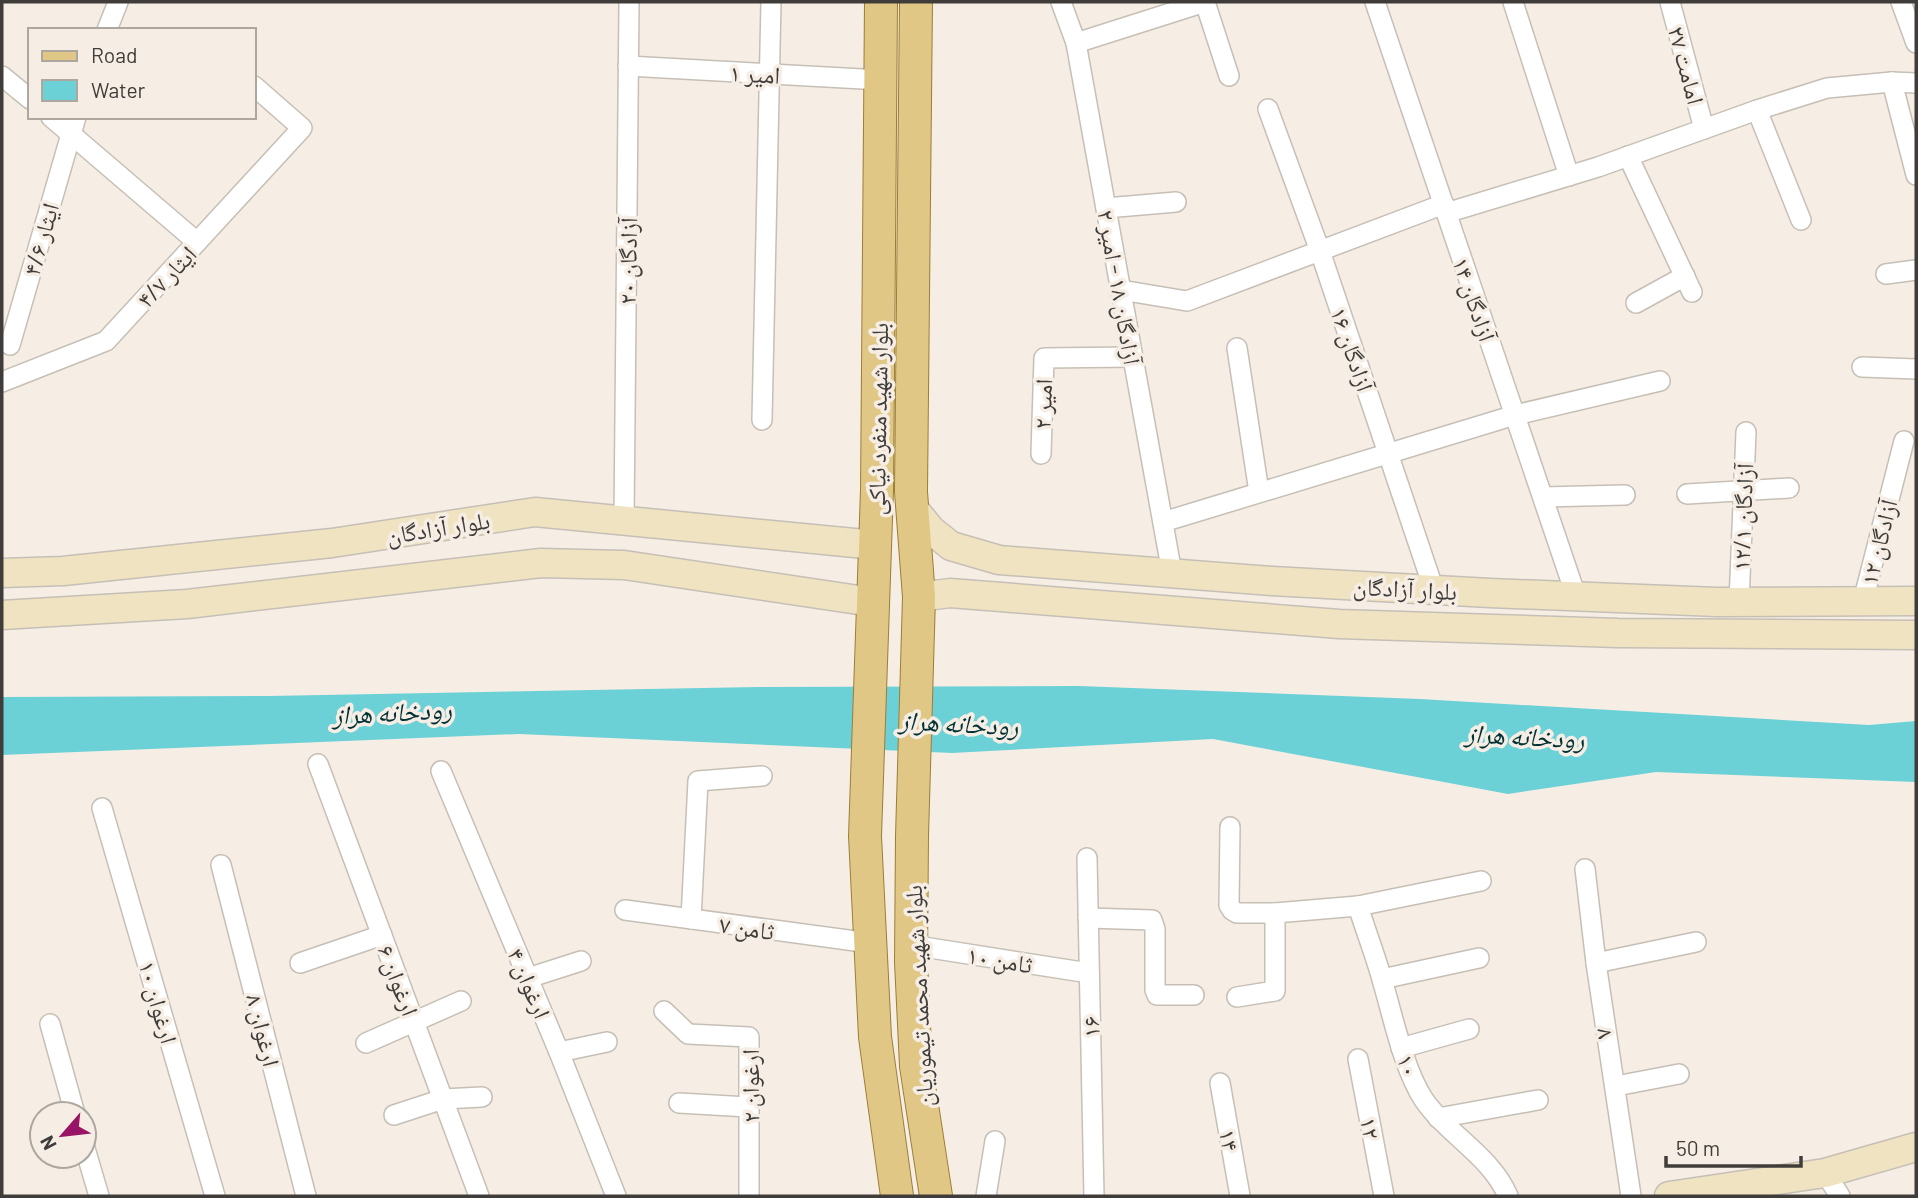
<svg xmlns="http://www.w3.org/2000/svg" width="1918" height="1198" viewBox="0 0 1918 1198" font-family="Barlow,'Noto Naskh Arabic',sans-serif">
<style>
.water{fill:#6cd1d7}
.lines{fill:none;stroke-linecap:round;stroke-linejoin:round}
.street-casing{stroke:#c6bfb6;stroke-width:22}
.secondary-casing{stroke:#c6bfb6;stroke-width:31}
.primary-casing{stroke:#9b7e36;stroke-width:34}
.street{stroke:#fff;stroke-width:19}
.secondary{stroke:#f0e3c2;stroke-width:28}
.primary{stroke:#e1c785;stroke-width:32}
.labels{text-anchor:middle;dominant-baseline:central;stroke-width:7;stroke-linejoin:round;paint-order:stroke}
.street-label{font-size:24px;fill:#3f3c39;stroke:#f6eee5}
.water-label{font-size:26px;font-style:italic;fill:#003134;stroke:#f6eee5}
</style>
<rect width="100%" height="100%" fill="#f6eee5"/>
<polygon class="water" points="1079,686 1420,699 1869,725 1916,721 1916,782 1656,772 1508,794 1213,739 952,753 519,734 2,755 2,697 269,696 758,687"/>
<g class="lines">
<g class="street-casing">
<g id="street">
<polyline points="1061,2 1076,43 1172,573"/>
<polyline points="1205,2 1229,76"/>
<polyline points="1375,2 1576,596"/>
<polyline points="1513,2 1569,176"/>
<polyline points="1670,2 1704,129"/>
<polyline points="1901,2 1916,43"/>
<polyline points="107,30 118,2"/>
<polyline points="1076,43 1205,2"/>
<polyline points="628,66 881,80"/>
<polyline points="2,76 30,99"/>
<polyline points="1892,82 1916,175"/>
<polyline points="1268,109 1320,251 1434,590"/>
<polyline points="1757,110 1801,220"/>
<polyline points="51,117 197,242"/>
<polyline points="1628,156 1692,292"/>
<polyline points="1106,208 1176,202"/>
<polyline points="1446,213 1598,167 1757,110 1827,88 1892,82 1916,83"/>
<polyline points="1886,274 1916,270"/>
<polyline points="1121,290 1187,301 1444,204"/>
<polyline points="1636,303 1685,276"/>
<polyline points="10,345 76,117"/>
<polyline points="1237,348 1259,492"/>
<polyline points="1862,367 1916,369"/>
<polyline points="2,382 106,341 302,128 254,86"/>
<polyline points="762,420 771,2"/>
<polyline points="1041,454 1044,358 1133,357"/>
<polyline points="1687,494 1789,488"/>
<polyline points="1543,497 1625,495"/>
<polyline points="624,520 629,2"/>
<polyline points="1163,522 1515,415 1660,381"/>
<polyline points="1863,601 1904,441"/>
<polyline points="1739,602 1746,432"/>
<polyline points="318,764 479,1196"/>
<polyline points="441,771 559,1052 616,1196"/>
<polyline points="102,808 215,1196"/>
<polyline points="1230,827 1229,905 1232,910 1237,913 1275,913"/>
<polyline points="1087,858 1094,1196"/>
<polyline points="221,865 306,1196"/>
<polyline points="1585,869 1596,963 1631,1196"/>
<path d="M1358,906C1366,932 1376,957 1383,983C1393,1017 1404,1070 1424,1100C1448,1135 1491,1156 1508,1196"/>
<polyline points="625,910 870,943"/>
<polyline points="1088,918 1152,920 1155,929 1155,990 1157,995 1194,995"/>
<polyline points="691,919 698,781 762,776"/>
<polyline points="911,945 1089,973"/>
<polyline points="300,963 382,935"/>
<polyline points="1596,963 1696,942"/>
<polyline points="528,978 581,961"/>
<polyline points="1382,979 1479,958"/>
<polyline points="1237,997 1275,991 1275,913 1358,906 1481,881"/>
<polyline points="664,1011 688,1034 749,1037 749,1196"/>
<polyline points="50,1024 75,1114"/>
<polyline points="366,1043 461,1001"/>
<polyline points="1401,1048 1469,1029"/>
<polyline points="559,1052 607,1042"/>
<polyline points="1358,1059 1384,1196"/>
<polyline points="1220,1083 1240,1196"/>
<polyline points="1616,1086 1679,1074"/>
<polyline points="679,1103 748,1107"/>
<polyline points="394,1115 443,1099 482,1097"/>
<polyline points="1438,1118 1538,1100"/>
<polyline points="84,1145 99,1196"/>
<polyline points="1825,1173 1840,1196"/>
<polyline points="986,1196 995,1141"/>
</g>
</g>
<g class="secondary-casing">
<g id="secondary">
<polyline points="912,507 931,530 951,546 999,560 1272,581 1490,593 1717,602 1916,601"/>
<polyline points="2,573 63,571 332,543 535,512 875,545"/>
<polyline points="919,597 950,593 1339,624 1618,633 1916,635"/>
<polyline points="2,615 187,604 541,563 624,565 872,602"/>
<polyline points="1669,1196 1825,1173 1916,1147"/>
</g>
</g>
<g class="primary-casing">
<g id="primary">
<polyline points="881,2 877,490 865,836 875,1037 897,1196"/>
<polyline points="916,2 911,492 919,597 912,836 911,962 916,1066 936,1196"/>
</g>
</g>
<use href="#street" class="street"/>
<use href="#secondary" class="secondary"/>
<use href="#primary" class="primary"/>
</g>
<g class="labels">
<g class="street-label">
<text transform="translate(1687 65) rotate(75)">امامت ۲۷</text>
<text transform="translate(755 73) rotate(3)">امیر ۱</text>
<text transform="translate(40 239) rotate(-74)">ایثار ۴/۶</text>
<text transform="translate(627 261) rotate(-89)">آزادگان ۲۰</text>
<text transform="translate(166 276) rotate(-47)">ایثار ۴/۷</text>
<text transform="translate(1120 287) rotate(80)">آزادگان ۱۸ - امیر ۲</text>
<text transform="translate(1475 299) rotate(71)">آزادگان ۱۴</text>
<text transform="translate(1353 349) rotate(71)">آزادگان ۱۶</text>
<text transform="translate(1042 404) rotate(-88)">امیر ۲</text>
<text transform="translate(877 419) rotate(-89)">بلوار شهید منفرد نیاکی</text>
<text transform="translate(1742 517) rotate(-88)">آزادگان ۱۲/۱</text>
<text transform="translate(438 527) rotate(-9)">بلوار آزادگان</text>
<text transform="translate(1878 542) rotate(-76)">آزادگان ۱۲</text>
<text transform="translate(1405 588) rotate(3)">بلوار آزادگان</text>
<text transform="translate(747 927) rotate(8)">ثامن ۷</text>
<text transform="translate(1000 959) rotate(9)">ثامن ۱۰</text>
<text transform="translate(399 980) rotate(69)">ارغوان ۶</text>
<text transform="translate(530 983) rotate(67)">ارغوان ۴</text>
<text transform="translate(918 996) rotate(-93)">بلوار شهید محمد تیموریان</text>
<text transform="translate(159 1002) rotate(74)">ارغوان ۱۰</text>
<text transform="translate(1090 1027) rotate(-91)">۱۶</text>
<text transform="translate(264 1030) rotate(76)">ارغوان ۸</text>
<text transform="translate(1607 1033) rotate(81)">۸</text>
<text transform="translate(1409 1065) rotate(68)">۱۰</text>
<text transform="translate(749 1086) rotate(-90)">ارغوان ۲</text>
<text transform="translate(1371 1128) rotate(80)">۱۲</text>
<text transform="translate(1230 1140) rotate(80)">۱۴</text>
</g>
<g class="water-label">
<text transform="translate(392 711) rotate(-3)">رودخانه هراز</text>
<text transform="translate(959 722) rotate(3)">رودخانه هراز</text>
<text transform="translate(1525 735) rotate(3)">رودخانه هراز</text>
</g>
</g>
<rect width="1918" height="1198" fill="none" stroke="#3f3c39" stroke-width="7"/>
<rect x="28" y="28" width="228" height="91" fill="#f6eee5" stroke="#ada7a0" stroke-width="2"/>
<rect x="42" y="51" width="35" height="10" fill="#e1c785" stroke="#ada7a0" stroke-width="2"/>
<text x="91" y="63" font-size="21" fill="#3f3c39">Road</text>
<rect x="42" y="80" width="35" height="21" fill="#6cd1d7" stroke="#ada7a0" stroke-width="2"/>
<text x="91" y="98" font-size="21" fill="#3f3c39">Water</text>
<g transform="translate(63 1135) rotate(242)"><circle r="33" fill="#f6eee5" stroke="#ada7a0" stroke-width="2"/>
<path d="M0-5L12 26L0 18L-12 26Z" fill="#991366"/>
<text y="-10" font-size="19" font-weight="bold" text-anchor="middle" fill="#3f3c39">N</text>
</g>
<path d="M1666 1156v10h135v-10" fill="none" stroke="#3f3c39" stroke-width="3.5"/>
<text x="1676" y="1156" font-size="21" fill="#3f3c39" stroke="#f6eee5" stroke-width="5" paint-order="stroke">50 m</text>
</svg>
